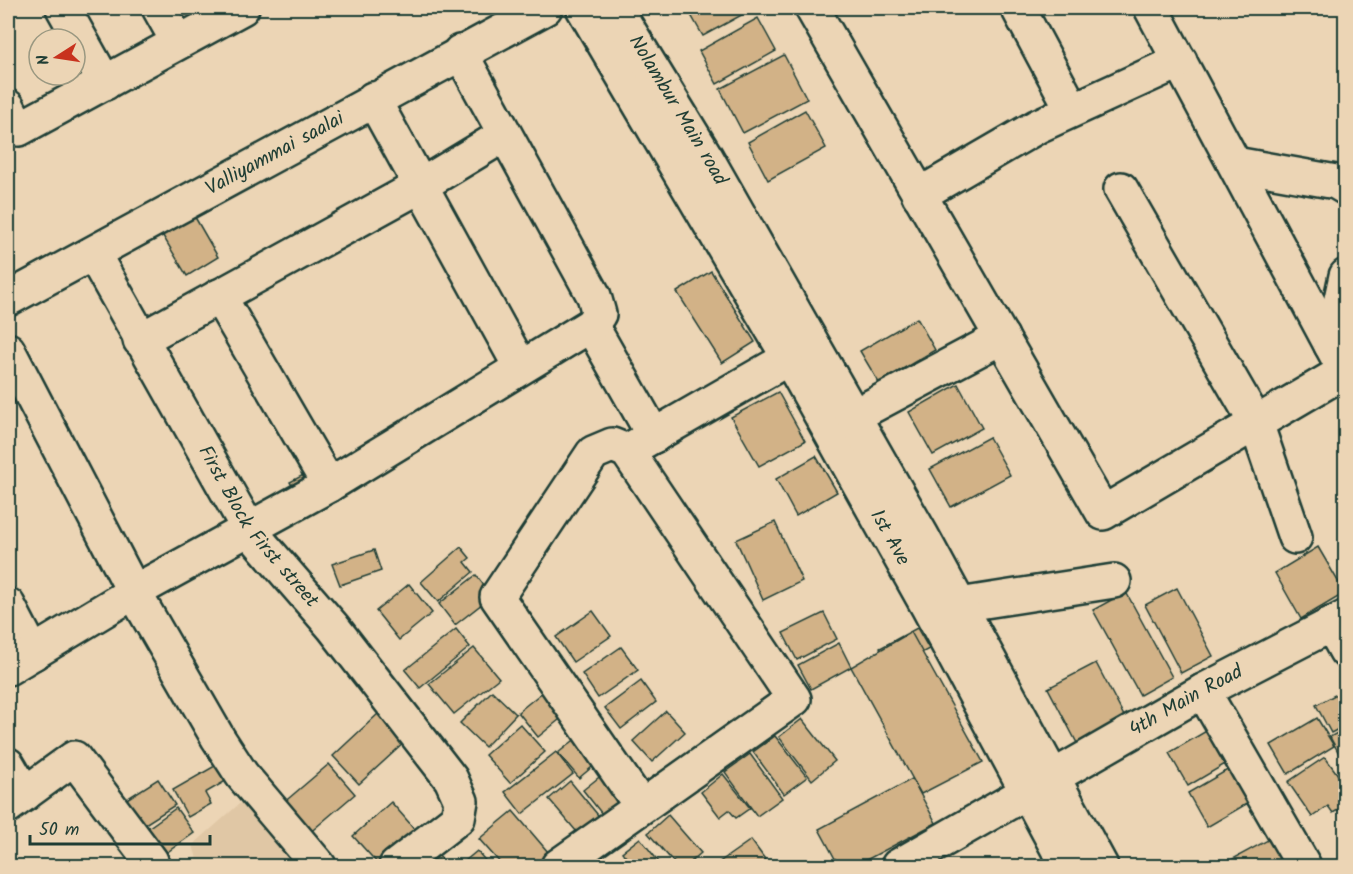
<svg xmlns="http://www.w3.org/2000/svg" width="1353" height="874" viewBox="0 0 1353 874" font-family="Kalam,sans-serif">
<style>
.built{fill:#e0c7a5}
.building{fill:#d2b287;stroke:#1f3d34;stroke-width:1.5}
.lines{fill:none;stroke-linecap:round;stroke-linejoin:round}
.minor-casing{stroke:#1f3d34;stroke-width:38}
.major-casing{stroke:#1f3d34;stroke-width:38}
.minor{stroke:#ecd5b5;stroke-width:33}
.major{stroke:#ecd5b5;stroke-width:33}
.labels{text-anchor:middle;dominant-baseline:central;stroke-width:4.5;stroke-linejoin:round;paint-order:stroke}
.street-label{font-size:20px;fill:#1f3d34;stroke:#ecd5b5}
</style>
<rect width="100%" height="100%" fill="#ecd5b5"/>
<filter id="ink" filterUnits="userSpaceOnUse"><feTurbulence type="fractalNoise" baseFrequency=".0167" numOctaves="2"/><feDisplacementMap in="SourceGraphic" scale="12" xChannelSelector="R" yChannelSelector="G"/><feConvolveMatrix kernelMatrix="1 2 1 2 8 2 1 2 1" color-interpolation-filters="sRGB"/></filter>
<g filter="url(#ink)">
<polygon class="built" points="247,797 308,866 199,866 193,845"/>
<g class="building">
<polygon points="687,8 747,8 749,11 703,36"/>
<polygon points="758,18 776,51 717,84 699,51"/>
<polygon points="784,55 807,99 743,133 720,89"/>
<polygon points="805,110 826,148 768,180 748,142"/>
<polygon points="192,212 218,257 187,276 160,231"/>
<polygon points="711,271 755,342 722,363 677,292"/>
<polygon points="917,318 935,350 879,383 860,351"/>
<polygon points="958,384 982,428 933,455 909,412"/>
<polygon points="778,392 805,441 759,466 731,417"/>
<polygon points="989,437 1010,475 951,507 930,469"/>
<polygon points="816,456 837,492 796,516 776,479"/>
<polygon points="311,471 298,496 290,482"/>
<polygon points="775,522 802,581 763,600 736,540"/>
<polygon points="461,547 470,558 465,562 473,572 438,602 421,582"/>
<polygon points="1318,547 1345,593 1301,619 1275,573"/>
<polygon points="374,550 381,571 340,585 332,564"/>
<polygon points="476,575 492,596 455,625 439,604"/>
<polygon points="409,584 432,613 399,640 376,611"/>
<polygon points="1177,588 1213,656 1181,673 1145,605"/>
<polygon points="1126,592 1172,677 1140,695 1093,610"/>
<polygon points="593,611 611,636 573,662 556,637"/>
<polygon points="824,613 837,639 797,660 783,633"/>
<polygon points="917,628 929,649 891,669 880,648"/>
<polygon points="456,629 470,647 420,688 405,670"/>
<polygon points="911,632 983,762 921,794 851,667"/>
<polygon points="839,643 851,667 811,689 798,665"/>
<polygon points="621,647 638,670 598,698 582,674"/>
<polygon points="474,648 499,678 454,714 429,684"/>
<polygon points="1096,663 1125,718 1077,743 1048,688"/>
<polygon points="641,681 656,702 621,729 605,708"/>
<polygon points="550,686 570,711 538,737 518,712"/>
<polygon points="1346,689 1346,725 1331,733 1316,705"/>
<polygon points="492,691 516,714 485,747 460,723"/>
<polygon points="666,711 685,732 652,762 633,741"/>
<polygon points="379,713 406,741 359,784 333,756"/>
<polygon points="1317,718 1334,746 1288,774 1271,745"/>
<polygon points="802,719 835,761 812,780 779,737"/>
<polygon points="520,724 545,752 510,783 485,755"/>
<polygon points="1213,727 1232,760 1188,786 1169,753"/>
<polygon points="1346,728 1346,758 1342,759 1330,737"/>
<polygon points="583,733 604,757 579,778 558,753"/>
<polygon points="775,736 807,777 784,794 753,752"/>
<polygon points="556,752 573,774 522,814 505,792"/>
<polygon points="750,754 782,798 757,816 725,772"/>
<polygon points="1325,757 1346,786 1346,805 1333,813 1328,806 1312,817 1288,782"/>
<polygon points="227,759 236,775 205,793 211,804 188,817 173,790"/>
<polygon points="329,764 355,794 307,835 282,804"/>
<polygon points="1236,765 1255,799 1207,827 1188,793"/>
<polygon points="608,770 631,798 606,819 583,790"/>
<polygon points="723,774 750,808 736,818 729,810 720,817 701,792"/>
<polygon points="158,779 175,805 139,828 122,802"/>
<polygon points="912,779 936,823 855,866 839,866 819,829"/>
<polygon points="570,781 602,820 582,838 549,799"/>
<polygon points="391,802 419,834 380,866 353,836"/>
<polygon points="176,808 194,833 159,858 141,833"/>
<polygon points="513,811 554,859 545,866 503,866 479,839"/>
<polygon points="668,815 701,853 686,866 677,866 648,833"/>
<polygon points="1279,834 1297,866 1234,866 1231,860"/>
<polygon points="640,838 662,866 633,866 622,852"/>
<polygon points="751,840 770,866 721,866 718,863"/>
<polygon points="477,851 490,866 459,866"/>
<polygon points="439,856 447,866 426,866"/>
<polygon points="181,860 187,866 175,866"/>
</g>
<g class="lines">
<g class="minor-casing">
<g id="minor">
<polyline points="63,8 105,83"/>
<polyline points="159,8 178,42"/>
<polyline points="812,8 1103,513 1345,371"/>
<polyline points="1018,8 1072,109"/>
<polyline points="1151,8 1346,373"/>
<polyline points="373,99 520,366"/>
<polyline points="8,107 19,129 242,8"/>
<polyline points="1235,164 1336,182 1346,188"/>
<polyline points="1121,189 1256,423 1295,537"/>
<polyline points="919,195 1038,126 1180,61"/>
<path id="s1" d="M94,255L249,530L333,627L451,779L461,801L458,818L396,866"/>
<polyline points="219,296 329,485"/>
<path id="s2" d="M8,299L545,8"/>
<polyline points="591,325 654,436"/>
<polyline points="140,340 420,186 504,135"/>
<polyline points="1331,345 1346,276"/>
<polyline points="8,350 134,592 218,738 242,775 319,866"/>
<polyline points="829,429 1002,337"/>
<polyline points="627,451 789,358"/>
<polyline points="8,605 33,653"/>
<polyline points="959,605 1114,581"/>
<polyline points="1331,624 1346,651"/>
<polyline points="8,668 134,592 329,485 591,325 599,314 594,296 460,52"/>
<polyline points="1203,691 1304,866"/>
<polyline points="8,765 25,794"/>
<polyline points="8,806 74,758 151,861 147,866"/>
<polyline points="558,866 794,699 627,451 612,445 593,453 497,597 641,806"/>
<path id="s3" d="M898,866L1203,691L1346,617"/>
</g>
</g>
<g class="major-casing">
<g id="major">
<path id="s4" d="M583,8L789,358L928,607L1067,866"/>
<path id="s5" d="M615,8L706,157L922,536L1101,866"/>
</g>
</g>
<use href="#minor" class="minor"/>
<use href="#major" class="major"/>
</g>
</g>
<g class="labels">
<g class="street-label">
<text stroke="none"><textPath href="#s5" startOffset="120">Nolambur Main road</textPath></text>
<text stroke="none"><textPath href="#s2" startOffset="304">Valliyammai saalai</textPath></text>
<text stroke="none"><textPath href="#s1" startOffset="318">First Block First street</textPath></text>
<text stroke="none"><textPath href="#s4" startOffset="612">1st Ave</textPath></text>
<text stroke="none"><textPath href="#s3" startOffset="332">4th Main Road</textPath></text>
</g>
</g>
<rect width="1353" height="874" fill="none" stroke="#ecd5b5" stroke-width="30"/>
<rect x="15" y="15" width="1323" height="844" fill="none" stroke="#1f3d34" stroke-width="2" filter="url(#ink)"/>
<g transform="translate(57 57) rotate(258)"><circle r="28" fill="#ecd5b5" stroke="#9a9881" stroke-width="1.5"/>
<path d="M0-4.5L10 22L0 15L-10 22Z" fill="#c8321e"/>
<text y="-9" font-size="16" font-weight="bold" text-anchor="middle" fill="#1f3d34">N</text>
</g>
<path d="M30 835v9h180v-9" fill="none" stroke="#1f3d34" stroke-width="3"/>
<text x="39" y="835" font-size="18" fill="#1f3d34" stroke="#ecd5b5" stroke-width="4.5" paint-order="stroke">50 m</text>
</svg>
